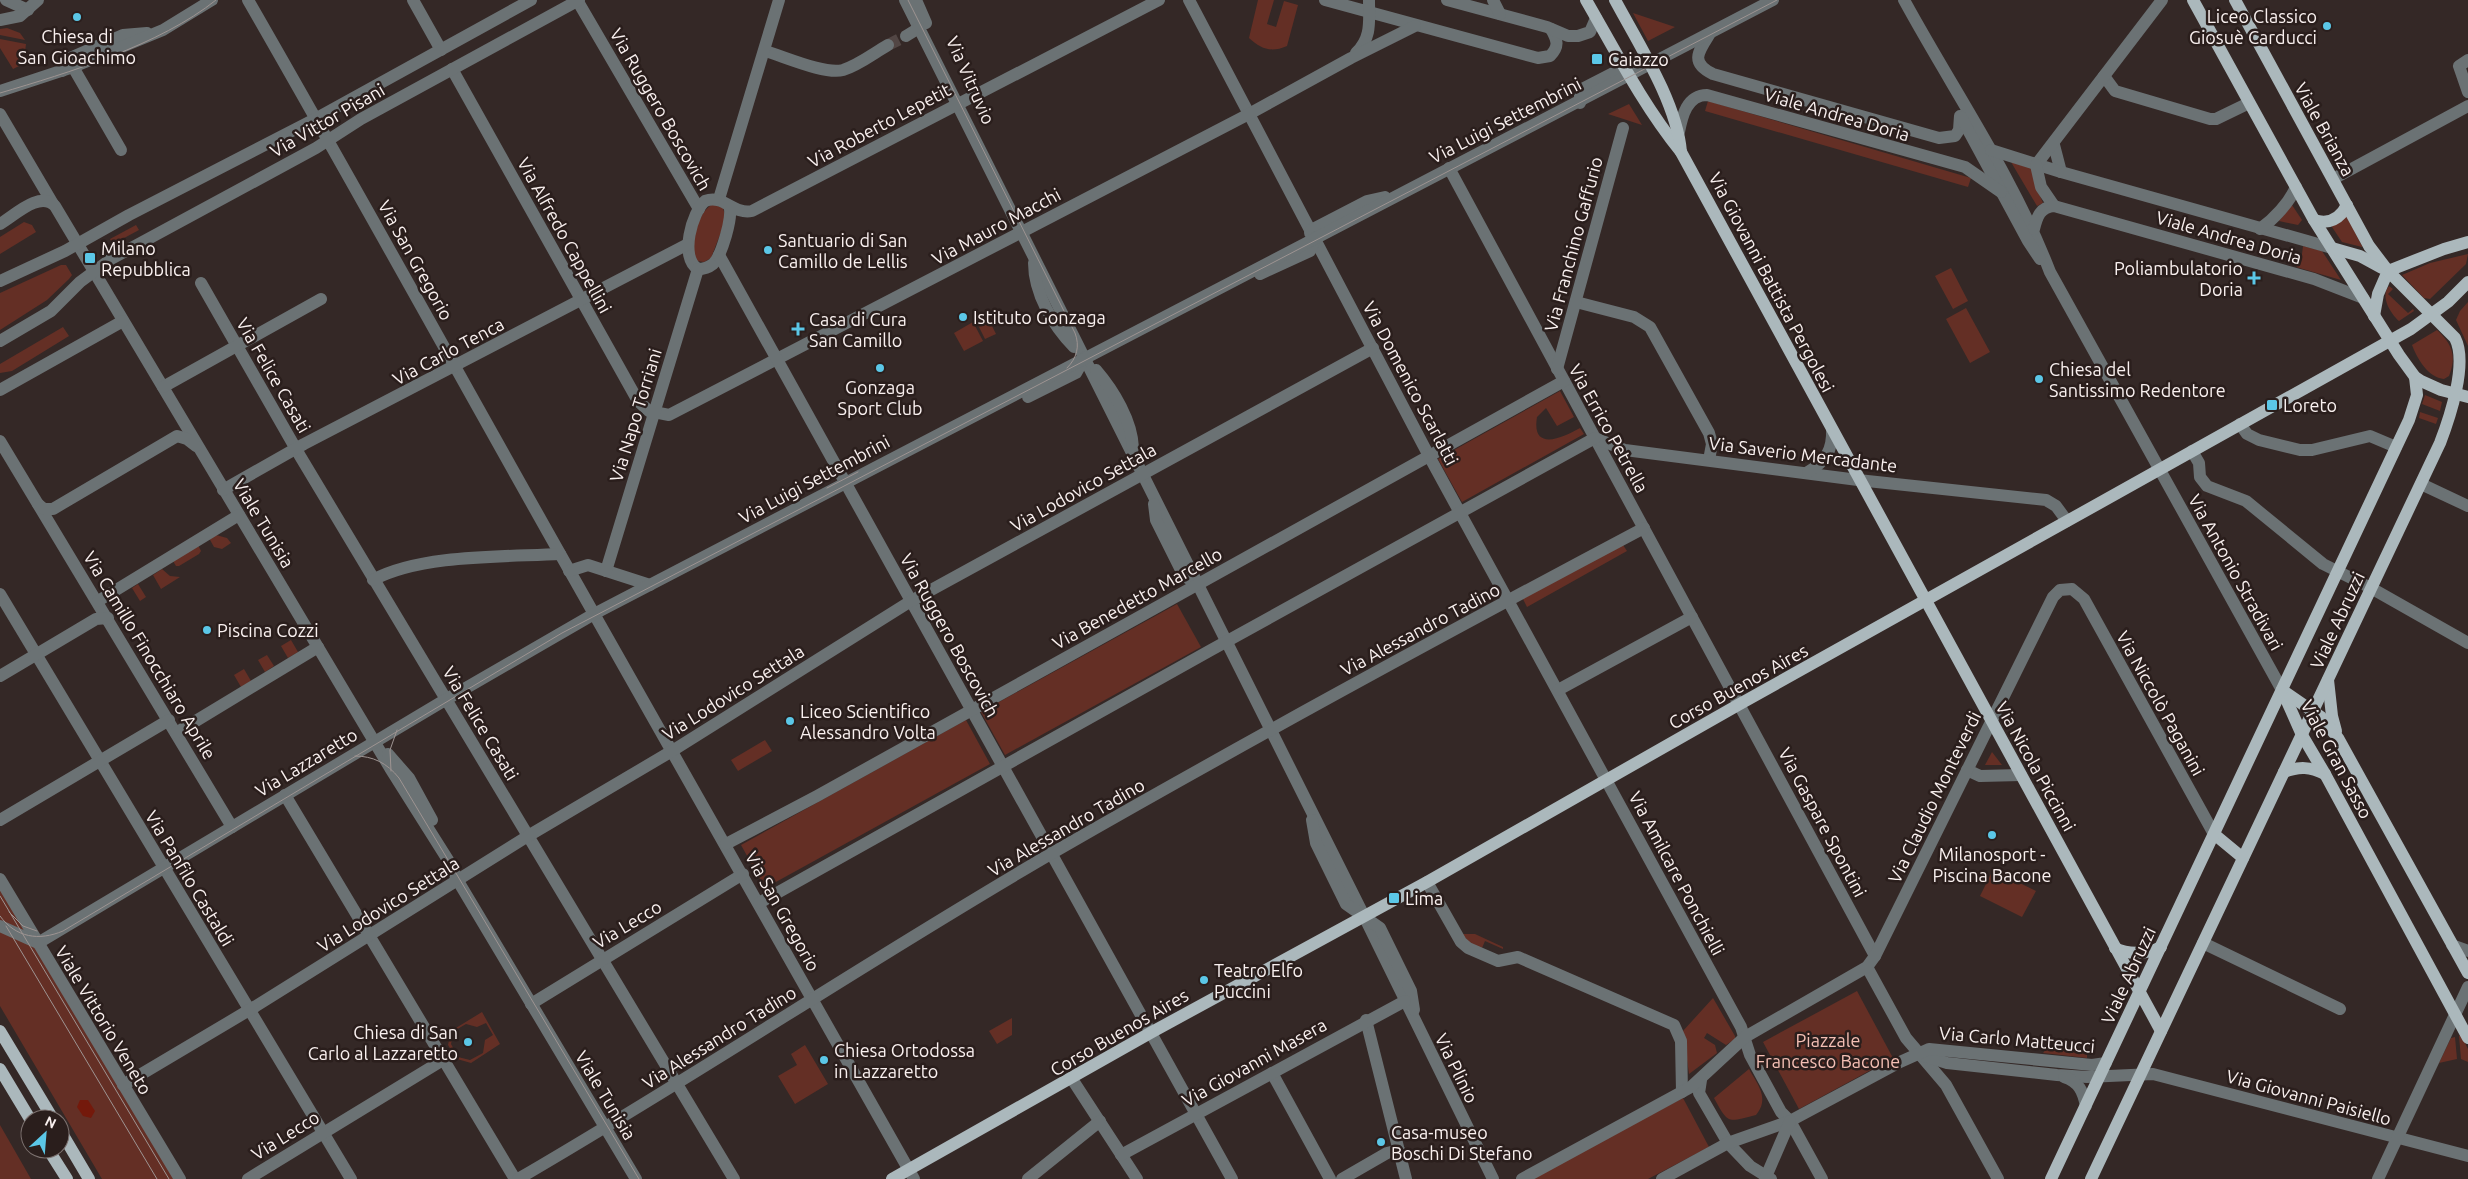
<svg xmlns="http://www.w3.org/2000/svg" width="2468" height="1179" viewBox="0 0 2468 1179" font-family="Ubuntu,sans-serif">
<style>
.green{fill:#642f25;fill-rule:evenodd}
.water{fill:#74190b}
.lines{fill:none;stroke-linecap:round;stroke-linejoin:round}
.minor-tunnel{stroke:#524644;stroke-width:12;stroke-dasharray:12 6;stroke-linecap:butt}
.minor{stroke:#6b7274;stroke-width:12}
.major{stroke:#abb8bc;stroke-width:12}
.tram{stroke:#9e9492;stroke-width:1}
.poi-dot{fill:#5bc7e7;stroke:#2a1e1c;stroke-width:2}
.labels{text-anchor:middle;dominant-baseline:central;stroke-width:5;stroke-linejoin:round;paint-order:stroke}
.poi-label{font-size:18px;fill:#f9f0ef;stroke:#2a1e1c;text-anchor:start}
.street-label{font-size:18px;fill:#f9f0ef;stroke:#2a1e1c}
.park-label{font-size:18px;fill:#f4bfb4;stroke:#2a1e1c}
</style>
<rect width="100%" height="100%" fill="#342826"/>
<g class="green">
<path d="M1258,0H1274L1267,24L1276,27L1284,1L1298,5L1287,46C1271,53 1261,49 1249,38Z"/>
<polygon points="1633,13 1675,27 1648,41"/>
<polygon points="7,28 20,33 25,40 0,35 0,29"/>
<polygon points="0,39 26,44 24,60 18,62 19,66 13,69 0,48"/>
<polygon points="1708,101 1971,178 1968,187 1705,111"/>
<polygon points="1629,104 1642,125 1608,114"/>
<polygon points="2011,162 2035,169 2037,189 2043,203 2037,206"/>
<path d="M713,204L723,208L726,219L711,258L704,262L697,261L691,251C696,234 697,213 713,204Z"/>
<polygon points="2292,205 2302,220 2298,225 2279,221"/>
<polygon points="2346,215 2362,246 2362,247 2342,242 2330,224"/>
<polygon points="24,222 32,225 36,232 0,254 0,237"/>
<polygon points="136,225 139,230 113,244 110,239"/>
<polygon points="2303,246 2322,251 2341,280 2296,267 2301,262"/>
<polygon points="2468,254 2466,264 2430,299 2424,298 2402,275 2430,263"/>
<polygon points="61,265 66,265 72,275 69,279 47,300 0,330 0,293"/>
<polygon points="1951,268 1968,301 1953,309 1935,276"/>
<path d="M2389,286L2393,289L2388,294L2408,313L2413,309L2414,311L2399,321C2390,313 2380,296 2389,286Z"/>
<polygon points="2468,302 2468,346 2456,320 2460,311"/>
<polygon points="1966,308 1990,352 1970,363 1946,319"/>
<polygon points="987,316 996,334 985,339 976,321"/>
<polygon points="973,322 983,341 964,351 954,333"/>
<polygon points="63,327 69,336 12,371 0,373 0,364"/>
<path d="M2437,330C2452,344 2457,356 2449,376L2444,379C2428,378 2417,358 2412,345Z"/>
<path d="M1560,391L1574,417L1557,426L1546,408L1537,417C1531,453 1564,437 1580,428L1584,434L1462,502L1438,459Z"/>
<polygon points="2425,395 2442,402 2440,411 2422,404"/>
<polygon points="2420,412 2438,418 2436,424 2419,418"/>
<polygon points="216,535 227,538 231,543 222,549 214,547 209,538"/>
<polygon points="198,545 201,551 199,554 179,566 176,566 173,561"/>
<polygon points="1623,545 1627,551 1527,607 1522,597"/>
<polygon points="162,569 170,576 180,577 161,589 153,575"/>
<polygon points="138,584 146,597 140,601 132,588"/>
<polygon points="1177,604 1201,647 1005,755 981,712"/>
<polygon points="291,640 298,652 288,658 281,646"/>
<polygon points="267,655 274,666 265,672 258,660"/>
<polygon points="244,669 251,681 241,687 234,675"/>
<polygon points="966,720 990,764 765,888 741,845"/>
<polygon points="765,740 772,751 738,771 731,760"/>
<polygon points="1992,752 2002,765 1985,765"/>
<polygon points="1993,870 2036,891 2022,917 1980,896"/>
<polygon points="0,889 175,1179 102,1179 0,1006"/>
<polygon points="1462,934 1475,934 1503,947 1503,949 1485,941 1482,948 1469,946"/>
<polygon points="1857,991 1893,1058 1799,1109 1763,1042"/>
<polygon points="1713,998 1735,1036 1735,1039 1726,1045 1707,1033 1704,1038 1715,1045 1717,1053 1689,1074 1683,1031"/>
<path d="M482,1012L500,1044L471,1063L457,1059L448,1045L451,1031ZM486,1023L493,1035L485,1040L483,1053L470,1060L458,1057L451,1044L454,1031L466,1024L477,1027Z"/>
<polygon points="1012,1018 1012,1035 997,1044 989,1031"/>
<polygon points="2461,1035 2468,1049 2468,1062 2461,1059 2459,1036"/>
<polygon points="2455,1037 2457,1059 2439,1063 2451,1038"/>
<polygon points="805,1045 828,1084 795,1104 778,1076 797,1065 791,1054"/>
<polygon points="2047,1048 2087,1054 2087,1058 2043,1053"/>
<path d="M1749,1069C1758,1085 1770,1099 1756,1115C1727,1122 1729,1125 1714,1098Z"/>
<polygon points="1683,1098 1709,1147 1648,1179 1530,1179"/>
<polygon points="0,1125 31,1179 0,1179"/>
</g>
<polygon class="water" points="80,1100 88,1100 95,1111 91,1118 83,1116 77,1107"/>
<g class="lines">
<polyline class="minor-tunnel" points="888,45 906,36"/>
<g class="minor">
<polyline points="6,0 28,10"/>
<path d="M248,0C358,191 464,384 572,575C685,777 801,977 914,1179"/>
<polyline points="413,0 441,50"/>
<polyline points="577,0 699,209"/>
<polyline points="905,0 1364,916 1493,1179"/>
<polyline points="916,0 926,23"/>
<polyline points="1189,0 1429,456 1741,1027 1750,1055 1781,1112 1790,1121 1822,1179"/>
<path d="M1325,0L1538,58L1550,56C1560,46 1557,40 1551,29"/>
<polyline points="1447,0 1547,27 1568,36 1578,36 1590,32 1596,18"/>
<polyline points="1493,0 1500,14"/>
<path d="M1904,0C1953,90 2013,176 2050,272L2282,690"/>
<polyline points="0,20 20,16 38,0"/>
<path d="M1709,35C1698,52 1690,63 1713,74L1939,138L1955,136L1959,130L1960,116"/>
<polyline points="906,36 919,28"/>
<path d="M765,51C783,56 825,75 843,70C859,65 874,53 888,45"/>
<path d="M1356,53C1372,38 1369,21 1369,0"/>
<polyline points="2468,60 2459,66 2468,92"/>
<polyline points="73,67 121,150"/>
<polyline points="452,69 638,401 649,411 669,415 1249,114 1351,58 1415,26"/>
<polyline points="62,71 70,58 123,35 147,33"/>
<polyline points="2104,76 2115,91 2210,119 2216,119 2249,103"/>
<polyline points="0,91 73,67 163,30 212,0"/>
<polyline points="1580,103 1580,90 1615,72 1629,76"/>
<polyline points="0,114 53,204"/>
<polyline points="1961,117 2028,241 2040,259"/>
<path d="M1679,132C1682,116 1687,95 1707,95L1965,167L2001,192"/>
<polyline points="2054,145 2061,172"/>
<polyline points="1991,150 2061,172 2332,248"/>
<polyline points="2036,165 2162,0"/>
<polyline points="2036,165 2041,187 2054,206"/>
<polyline points="1449,168 1875,956"/>
<polyline points="2333,179 2468,106"/>
<polyline points="719,199 779,0"/>
<path d="M729,206C734,215 721,257 713,264C708,268 703,269 698,269C679,258 692,212 705,201C724,194 733,215 752,211L1159,0"/>
<path d="M0,224C14,216 40,190 55,206L390,768L448,860L458,881L636,1179"/>
<path d="M2034,229C2037,217 2040,207 2054,206L2314,279L2363,298"/>
<path d="M2260,229C2274,219 2289,203 2296,187"/>
<polyline points="1310,233 1311,230 1367,201 1385,197"/>
<polyline points="719,255 1232,1179"/>
<path d="M1034,263C1034,293 1053,326 1074,347"/>
<polyline points="1260,274 1310,251 1316,237"/>
<polyline points="0,281 65,251 129,215 317,118 531,0"/>
<polyline points="201,283 300,456 734,1179"/>
<polyline points="1576,302 1634,317 1650,327 1709,433 1712,444 1709,460"/>
<polyline points="0,341 51,311 80,282 111,259 316,148 361,119 579,0"/>
<polyline points="1557,369 1623,128"/>
<path d="M1096,370C1114,391 1132,421 1133,448"/>
<polyline points="163,387 321,299"/>
<polyline points="0,390 123,321"/>
<polyline points="1028,397 1076,373 1085,357"/>
<polyline points="2240,424 2247,434 2259,440 2300,450 2312,450 2370,436 2396,447"/>
<polyline points="1595,438 1625,450 1858,480 2046,500 2056,506 2067,521"/>
<polyline points="0,441 232,827"/>
<polyline points="2192,451 2199,463 2200,477 2207,486 2246,501 2323,564 2371,588 2468,643"/>
<path d="M1808,472C1825,462 1833,450 1832,430"/>
<polyline points="2421,484 2468,506"/>
<polyline points="223,490 304,444 688,244"/>
<polyline points="38,504 44,509 53,509 177,436 187,439 196,446"/>
<polyline points="1154,504 1156,520 1181,570 1186,577 1195,583"/>
<polyline points="569,571 588,565 650,585"/>
<polyline points="606,571 698,269"/>
<path d="M373,580C421,554 506,557 560,554"/>
<polyline points="0,594 351,1179"/>
<polyline points="98,601 239,515"/>
<polyline points="0,676 96,619 108,618"/>
<polyline points="1558,690 1692,617"/>
<polyline points="176,733 318,647"/>
<polyline points="388,754 409,778 432,820"/>
<polyline points="1967,770 1980,776 2021,775"/>
<polyline points="285,795 515,1179"/>
<polyline points="0,820 169,720"/>
<polyline points="1312,820 1316,843 1346,904 1380,928 1411,991 1414,1010"/>
<polyline points="726,844 817,796 1564,381"/>
<polyline points="0,879 180,1179"/>
<polyline points="1427,882 1461,942 1468,948 1498,961 1518,957 1674,1025 1681,1041 1682,1092"/>
<polyline points="759,903 1211,650 1595,438"/>
<polyline points="0,926 38,943"/>
<polyline points="38,943 440,703 594,614 1773,0"/>
<polyline points="2203,943 2340,1009"/>
<polyline points="2452,945 2468,951"/>
<polyline points="1867,967 1906,1038 1946,1085 1998,1179"/>
<polyline points="531,1004 743,874"/>
<polyline points="1366,1020 1406,1179"/>
<polyline points="1918,1054 1947,1063 2057,1075 2087,1077 2153,1074 2468,1156"/>
<polyline points="1272,1073 1330,1179"/>
<path d="M2064,1077C2079,1082 2083,1091 2086,1106"/>
<polyline points="1072,1079 1137,1179"/>
<polyline points="1701,1080 1699,1093 1728,1143 1750,1166 1771,1179"/>
<polyline points="123,1085 256,1006 528,836 672,751 911,601 1373,348"/>
<polyline points="1121,1155 1405,1001"/>
<polyline points="248,1179 443,1060"/>
<path d="M518,1179C699,1074 873,957 1054,852C1249,740 1446,633 1644,528"/>
<polyline points="1028,1179 1100,1121"/>
<polyline points="1342,1179 1387,1153 1399,1150"/>
<polyline points="1522,1179 1691,1087 1745,1037 1867,967 1875,956 2053,597 2060,590 2072,589 2084,599 2214,834"/>
<polyline points="1662,1179 1728,1143 1790,1121 1900,1062 1929,1049 2092,1065 2106,1063"/>
<polyline points="1765,1179 1790,1121"/>
<polyline points="2378,1179 2468,987"/>
</g>
<g class="major">
<path d="M1586,0C1616,52 1643,105 1681,152L2161,1031"/>
<path d="M1615,0C1638,43 1677,103 1681,152"/>
<polyline points="2193,0 2314,220 2399,355 2415,377 2421,381 2441,390 2468,397"/>
<path d="M2314,220C2329,225 2340,219 2347,205"/>
<polyline points="2332,248 2360,256 2382,268"/>
<polyline points="2374,316 2378,294 2388,271 2444,249 2468,242"/>
<polyline points="2328,680 2332,716 2336,731"/>
<polyline points="2282,690 2302,735 2325,774 2468,1038"/>
<polyline points="2282,690 2321,717 2338,738 2468,973"/>
<path d="M2284,772C2300,766 2310,767 2325,774"/>
<polyline points="2214,834 2243,858"/>
<path d="M2115,948C2128,955 2149,954 2161,947"/>
<polyline points="0,1031 53,1119"/>
<polyline points="0,1069 30,1119"/>
<polyline points="60,1130 89,1179"/>
<polyline points="48,1149 67,1179"/>
<polyline points="892,1179 1152,1032 1427,882 1738,705 2411,329 2448,302 2468,282"/>
<polyline points="2051,1179 2409,420 2417,395 2415,377"/>
<path d="M2091,1179L2440,443C2450,417 2468,363 2455,338L2388,271L2369,246L2235,0"/>
</g>
<g class="tram">
<path d="M908,0L1075,333C1080,346 1077,358 1067,368"/>
<path d="M0,93C68,73 160,45 216,0"/>
<polyline points="827,488 858,472"/>
<path d="M355,756C373,756 387,763 399,778L639,1179"/>
<polyline points="391,771 390,750 397,730"/>
<polyline points="0,896 169,1179"/>
<polyline points="9,912 23,926 37,931"/>
<path d="M0,916C16,938 39,941 63,931L562,633L1777,0"/>
<polyline points="6,926 157,1179"/>
</g>
</g>
<g class="poi-dot">
<circle cx="77" cy="17" r="5"/>
<circle cx="2327" cy="26" r="5"/>
<rect x="1591" y="53" width="12" height="12" rx="2.5"/>
<circle cx="768" cy="250" r="5"/>
<rect x="84" y="252" width="12" height="12" rx="2.5"/>
<path d="M2251.5 270.5h5v5h5v5h-5v5h-5v-5h-5v-5h5z"/>
<circle cx="963" cy="317" r="5"/>
<path d="M795.5 321.5h5v5h5v5h-5v5h-5v-5h-5v-5h5z"/>
<circle cx="880" cy="368" r="5"/>
<circle cx="2039" cy="379" r="5"/>
<rect x="2266" y="399" width="12" height="12" rx="2.5"/>
<circle cx="207" cy="630" r="5"/>
<circle cx="790" cy="721" r="5"/>
<circle cx="1992" cy="835" r="5"/>
<rect x="1388" y="892" width="12" height="12" rx="2.5"/>
<circle cx="1204" cy="980" r="5"/>
<circle cx="468" cy="1042" r="5"/>
<circle cx="824" cy="1060" r="5"/>
<circle cx="1381" cy="1142" r="5"/>
</g>
<g class="labels">
<g class="poi-label">
<text x="2317" y="16" text-anchor="end">Liceo Classico<tspan x="2317" dy="21">Giosuè Carducci</tspan></text>
<text x="77" y="36" text-anchor="middle">Chiesa di<tspan x="77" dy="21">San Gioachimo</tspan></text>
<text x="1608" y="59">Caiazzo</text>
<text x="778" y="240">Santuario di San<tspan x="778" dy="21">Camillo de Lellis</tspan></text>
<text x="101" y="248">Milano<tspan x="101" dy="21">Repubblica</tspan></text>
<text x="2243" y="268" text-anchor="end">Poliambulatorio<tspan x="2243" dy="21">Doria</tspan></text>
<text x="973" y="317">Istituto Gonzaga</text>
<text x="809" y="319">Casa di Cura<tspan x="809" dy="21">San Camillo</tspan></text>
<text x="2049" y="369">Chiesa del<tspan x="2049" dy="21">Santissimo Redentore</tspan></text>
<text x="880" y="387" text-anchor="middle">Gonzaga<tspan x="880" dy="21">Sport Club</tspan></text>
<text x="2283" y="405">Loreto</text>
<text x="217" y="630">Piscina Cozzi</text>
<text x="800" y="711">Liceo Scientifico<tspan x="800" dy="21">Alessandro Volta</tspan></text>
<text x="1992" y="854" text-anchor="middle">Milanosport -<tspan x="1992" dy="21">Piscina Bacone</tspan></text>
<text x="1405" y="898">Lima</text>
<text x="1214" y="970">Teatro Elfo<tspan x="1214" dy="21">Puccini</tspan></text>
<text x="458" y="1032" text-anchor="end">Chiesa di San<tspan x="458" dy="21">Carlo al Lazzaretto</tspan></text>
<text x="834" y="1050">Chiesa Ortodossa<tspan x="834" dy="21">in Lazzaretto</tspan></text>
<text x="1391" y="1132">Casa-museo<tspan x="1391" dy="21">Boschi Di Stefano</tspan></text>
</g>
<g class="street-label">
<text transform="translate(971 80) rotate(66)">Via Vitruvio</text>
<text transform="translate(661 109) rotate(60)">Via Ruggero Boscovich</text>
<text transform="translate(1837 114) rotate(16)">Viale Andrea Doria</text>
<text transform="translate(327 120) rotate(-30)">Via Vittor Pisani</text>
<text transform="translate(1505 120) rotate(-27)">Via Luigi Settembrini</text>
<text transform="translate(879 125) rotate(-28)">Via Roberto Lepetit</text>
<text transform="translate(2325 129) rotate(61)">Viale Brianza</text>
<text transform="translate(996 226) rotate(-28)">Via Mauro Macchi</text>
<text transform="translate(565 235) rotate(61)">Via Alfredo Cappellini</text>
<text transform="translate(2229 237) rotate(16)">Viale Andrea Doria</text>
<text transform="translate(1573 244) rotate(-75)">Via Franchino Gaffurio</text>
<text transform="translate(416 260) rotate(61)">Via San Gregorio</text>
<text transform="translate(1772 282) rotate(62)">Via Giovanni Battista Pergolesi</text>
<text transform="translate(448 351) rotate(-28)">Via Carlo Tenca</text>
<text transform="translate(274 375) rotate(60)">Via Felice Casati</text>
<text transform="translate(1411 383) rotate(62)">Via Domenico Scarlatti</text>
<text transform="translate(635 415) rotate(-73)">Via Napo Torriani</text>
<text transform="translate(1609 428) rotate(61)">Via Errico Petrella</text>
<text transform="translate(1803 454) rotate(7)">Via Saverio Mercadante</text>
<text transform="translate(814 479) rotate(-28)">Via Luigi Settembrini</text>
<text transform="translate(1083 487) rotate(-29)">Via Lodovico Settala</text>
<text transform="translate(264 523) rotate(59)">Viale Tunisia</text>
<text transform="translate(2236 572) rotate(61)">Via Antonio Stradivari</text>
<text transform="translate(1137 598) rotate(-29)">Via Benedetto Marcello</text>
<text transform="translate(2337 620) rotate(-65)">Viale Abruzzi</text>
<text transform="translate(1420 629) rotate(-28)">Via Alessandro Tadino</text>
<text transform="translate(950 635) rotate(61)">Via Ruggero Boscovich</text>
<text transform="translate(150 655) rotate(59)">Via Camillo Finocchiaro Aprile</text>
<text transform="translate(1738 686) rotate(-29)">Corso Buenos Aires</text>
<text transform="translate(733 692) rotate(-32)">Via Lodovico Settala</text>
<text transform="translate(2161 703) rotate(61)">Via Niccolò Paganini</text>
<text transform="translate(481 723) rotate(59)">Via Felice Casati</text>
<text transform="translate(2337 759) rotate(62)">Viale Gran Sasso</text>
<text transform="translate(306 762) rotate(-31)">Via Lazzaretto</text>
<text transform="translate(2036 766) rotate(61)">Via Nicola Piccinni</text>
<text transform="translate(1934 797) rotate(-64)">Via Claudio Monteverdi</text>
<text transform="translate(1823 822) rotate(62)">Via Gaspare Spontini</text>
<text transform="translate(1066 827) rotate(-30)">Via Alessandro Tadino</text>
<text transform="translate(1677 873) rotate(62)">Via Amilcare Ponchielli</text>
<text transform="translate(190 878) rotate(59)">Via Panfilo Castaldi</text>
<text transform="translate(388 904) rotate(-32)">Via Lodovico Settala</text>
<text transform="translate(783 911) rotate(61)">Via San Gregorio</text>
<text transform="translate(627 924) rotate(-31)">Via Lecco</text>
<text transform="translate(2128 975) rotate(-65)">Viale Abruzzi</text>
<text transform="translate(104 1020) rotate(59)">Viale Vittorio Veneto</text>
<text transform="translate(1119 1032) rotate(-30)">Corso Buenos Aires</text>
<text transform="translate(719 1037) rotate(-32)">Via Alessandro Tadino</text>
<text transform="translate(2017 1039) rotate(5)">Via Carlo Matteucci</text>
<text transform="translate(1254 1062) rotate(-29)">Via Giovanni Masera</text>
<text transform="translate(1457 1068) rotate(64)">Via Plinio</text>
<text transform="translate(606 1095) rotate(59)">Viale Tunisia</text>
<text transform="translate(2309 1097) rotate(15)">Via Giovanni Paisiello</text>
<text transform="translate(285 1135) rotate(-32)">Via Lecco</text>
</g>
<g class="park-label">
<text x="1828" y="1040">Piazzale<tspan x="1828" dy="21">Francesco Bacone</tspan></text>
</g>
</g>
<g transform="translate(45 1134) rotate(26)"><circle r="24" fill="#2a1e1c" stroke="#7d7270"/>
<path d="M0-4L9 19L0 12L-9 19Z" fill="#5bc7e7"/>
<text y="-8" font-size="14" font-weight="bold" text-anchor="middle" fill="#f9f0ef">N</text>
</g>
</svg>
